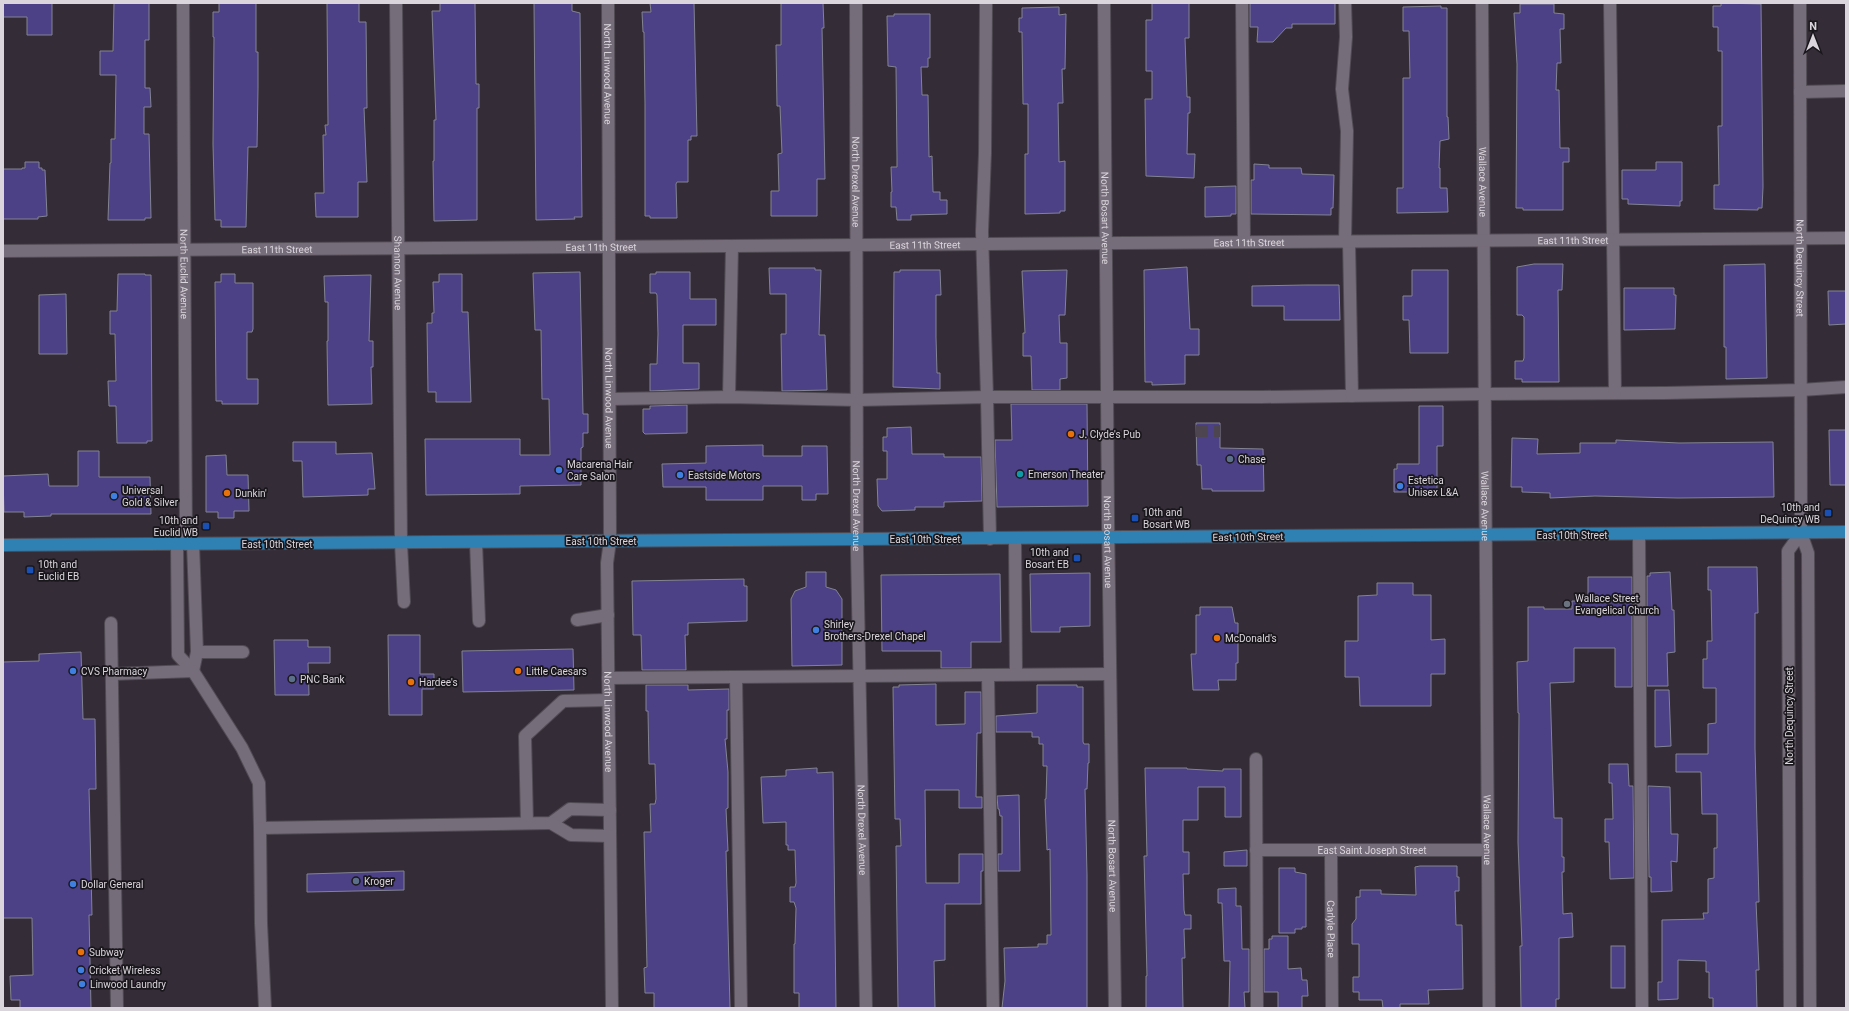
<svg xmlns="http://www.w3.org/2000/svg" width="1849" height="1011" viewBox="0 0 1849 1011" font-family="Roboto,sans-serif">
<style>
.building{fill:#4c4086;stroke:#838391}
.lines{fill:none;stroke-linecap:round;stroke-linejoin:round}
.minor-tunnel{stroke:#4d4651;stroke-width:12;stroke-dasharray:12 6;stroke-linecap:butt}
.minor-casing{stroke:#514b54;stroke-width:14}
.major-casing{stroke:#514b54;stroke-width:14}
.minor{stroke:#766d7a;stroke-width:12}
.major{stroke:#2f81b4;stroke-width:12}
.food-dot{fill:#e8710a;stroke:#1a171c;stroke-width:1.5}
.service-dot{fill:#5c6f8a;stroke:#1a171c;stroke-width:1.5}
.shop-dot{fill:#3f7fe0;stroke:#1a171c;stroke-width:1.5}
.culture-dot{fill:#0f9aa8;stroke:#1a171c;stroke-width:1.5}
.transit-dot{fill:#1a4fb4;stroke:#1a171c;stroke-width:1.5}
.worship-dot{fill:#6b7280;stroke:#1a171c;stroke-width:1.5}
.labels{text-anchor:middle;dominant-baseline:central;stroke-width:3.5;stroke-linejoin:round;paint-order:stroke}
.street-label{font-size:10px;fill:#dad5dc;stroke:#1a171c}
.poi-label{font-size:10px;fill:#dad5dc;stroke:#1a171c;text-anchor:start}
</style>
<rect width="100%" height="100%" fill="#342d38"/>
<g class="building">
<polygon points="3,3 52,3 52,35 27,35 27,17 3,17"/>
<polygon points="114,3 149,3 149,40 145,40 145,88 150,88 151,107 144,107 144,134 149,134 151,218 145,218 145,220 108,220 110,163 111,163 111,139 115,139 116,75 100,75 100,51 113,51"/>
<polygon points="219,3 256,3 256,52 258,52 258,88 257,147 248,147 246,227 221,227 221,220 215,220 213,144 214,37 213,37 213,12 219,12"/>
<polygon points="327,3 359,3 359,22 366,22 367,108 364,108 367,182 358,182 358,217 316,217 315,193 324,193 323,135 326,135 325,125 328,125"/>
<polygon points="440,3 475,3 476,84 479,84 479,108 477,108 477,220 434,221 433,161 434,161 434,120 436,120 432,11 440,11"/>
<polygon points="534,3 572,3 572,11 580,13 582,217 574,217 575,219 536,220"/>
<polygon points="650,3 694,3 697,136 691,136 691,140 688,140 688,182 677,182 676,184 677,218 650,218 650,216 645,216 645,104 644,32 643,32 642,12 651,12"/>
<polygon points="781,3 823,3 824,28 822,28 825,179 817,179 817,216 771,216 771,191 779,191 778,154 782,153 780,106 777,106 776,45 781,45"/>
<polygon points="1152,3 1189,3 1189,38 1185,38 1187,97 1190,97 1190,113 1188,113 1187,154 1195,154 1194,178 1146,176 1145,99 1152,99 1152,71 1146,71 1146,20 1152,20"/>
<polygon points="1250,3 1335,3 1335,24 1292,24 1292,28 1286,28 1273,42 1257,42 1258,27 1250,27"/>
<polygon points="1721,3 1761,4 1763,187 1762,208 1758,208 1758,210 1714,209 1714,185 1719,185 1718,126 1722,126 1722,51 1718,51 1718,27 1713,27 1713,6 1721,6"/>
<polygon points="1520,4 1554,4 1554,13 1564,14 1564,29 1560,29 1561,63 1557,63 1556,90 1559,90 1560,148 1569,148 1569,162 1563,162 1563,210 1523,210 1523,208 1516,208 1517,64 1514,13 1520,13"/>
<polygon points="1441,6 1441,8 1447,8 1447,117 1448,117 1449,139 1440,141 1439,168 1440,168 1440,188 1447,188 1448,212 1397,213 1397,188 1403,188 1403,78 1410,78 1409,31 1403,31 1403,7"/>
<polygon points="1059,7 1059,15 1066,14 1065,69 1062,69 1063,103 1058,103 1059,162 1065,161 1065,211 1060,211 1060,213 1025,214 1025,154 1028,154 1028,104 1023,104 1022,32 1019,32 1019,18 1022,18 1022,8"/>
<polygon points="894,14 930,14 930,58 928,58 928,67 921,67 922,95 928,95 929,157 932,156 933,192 940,192 940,200 947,200 947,214 911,215 911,220 897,220 896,207 891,207 891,192 892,192 891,167 897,167 897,158 896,67 888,66 887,16 894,16"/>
<polygon points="25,162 39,162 39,168 42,168 42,170 45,170 47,216 38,217 38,219 3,219 3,169 22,169 22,168 25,168"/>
<polygon points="1656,162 1682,162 1682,201 1680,201 1680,206 1628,204 1628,199 1622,199 1622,170 1656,170"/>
<polygon points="1254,164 1269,165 1269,168 1301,168 1302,174 1334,175 1333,208 1331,208 1331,215 1251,214 1251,180 1254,180"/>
<polygon points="1236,186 1236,214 1231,214 1231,216 1205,217 1205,187"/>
<polygon points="1534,264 1563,264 1562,290 1558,290 1559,382 1522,382 1522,379 1515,379 1515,361 1523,361 1524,358 1524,317 1522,315 1517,315 1517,267"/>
<polygon points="1765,264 1767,378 1726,379 1726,347 1724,347 1724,265"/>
<polygon points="1187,267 1190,329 1199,329 1199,355 1185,355 1185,384 1152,385 1152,382 1145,382 1144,270"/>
<polygon points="769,268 815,268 815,270 821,270 819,335 825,335 827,390 782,391 781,334 786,334 786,294 770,294"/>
<polygon points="900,270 940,270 941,295 936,295 936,337 937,373 940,373 940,389 893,387 894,272 900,272"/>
<polygon points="1067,270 1065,315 1059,315 1060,343 1067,343 1067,378 1060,379 1060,390 1032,390 1031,356 1023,356 1023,333 1025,333 1022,271"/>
<polygon points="1412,270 1448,270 1448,353 1410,353 1409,320 1403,320 1403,296 1412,296"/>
<polygon points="580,272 583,414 588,414 588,433 583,433 583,447 581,448 581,485 520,486 520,494 426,495 425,439 520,439 520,455 550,455 549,399 542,399 541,330 535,330 533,273"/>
<polygon points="656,272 690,272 690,299 716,299 716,325 683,325 683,363 699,363 699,389 650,391 650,364 657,364 658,334 657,295 656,293 650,293 650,274 656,274"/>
<polygon points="118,274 145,274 145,275 151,275 152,441 147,441 147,443 117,443 116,406 109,406 108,381 116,381 115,334 110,334 110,311 117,311"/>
<polygon points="221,274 235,274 235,283 253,283 253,329 252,332 247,332 247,379 258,379 258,404 222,404 222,401 216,401 215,282 221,282"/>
<polygon points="439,274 462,274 462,312 468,312 471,402 436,402 436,392 428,392 427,323 432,323 432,313 434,313 433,282 439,282"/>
<polygon points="371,275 369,341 373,341 373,367 371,367 372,404 328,405 327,341 328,341 328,302 325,302 324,276"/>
<polygon points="1306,285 1339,285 1340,320 1284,320 1284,306 1252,306 1252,286"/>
<polygon points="1624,288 1674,288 1674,295 1676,295 1675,329 1624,330"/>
<polygon points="1828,291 1846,291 1846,324 1829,325"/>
<polygon points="66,294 67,354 39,354 39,295"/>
<polygon points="1011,404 1087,404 1088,506 997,507 995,440 1012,440"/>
<polygon points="687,405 687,433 645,434 643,432 643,409 650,409 650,406"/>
<polygon points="1419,406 1443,406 1443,446 1437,446 1437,492 1394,492 1394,469 1397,469 1397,464 1419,464"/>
<polygon points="1196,423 1220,423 1220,448 1263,449 1264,491 1212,491 1212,489 1202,489 1201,465 1197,465"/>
<polygon points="911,427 912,454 944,454 944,457 981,457 982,501 944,502 944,507 915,507 915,510 882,511 878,506 877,479 887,479 887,451 883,451 883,437 887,437 887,428"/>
<polygon points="1829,430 1846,430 1846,485 1830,485"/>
<polygon points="1512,438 1538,439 1537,454 1580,453 1580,443 1616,443 1616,440 1679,443 1773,442 1774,497 1678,498 1595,496 1550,498 1550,493 1522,492 1522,487 1511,487"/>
<polygon points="293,442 336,442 336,454 372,453 375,489 368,489 368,495 303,497 302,461 293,461"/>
<polygon points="763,445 763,456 802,456 802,446 827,446 828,494 816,494 816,500 802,500 802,486 763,486 763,500 706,500 706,487 663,487 662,464 706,463 706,446"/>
<polygon points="78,451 99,451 99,477 150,477 151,514 51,514 51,516 24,517 24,512 4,512 3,476 48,474 49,486 78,486"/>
<polygon points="226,455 227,475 248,475 249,511 234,511 234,518 218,518 218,512 206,512 206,456"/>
<polygon points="1708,567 1757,567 1758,613 1755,613 1755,748 1759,902 1756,902 1759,970 1756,970 1757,1008 1713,1008 1713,998 1709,998 1709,972 1706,972 1706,961 1678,960 1678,999 1658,1000 1658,982 1662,982 1662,920 1704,919 1703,913 1708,913 1708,879 1714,878 1714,848 1717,848 1717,814 1702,814 1701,772 1676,772 1676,754 1708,754 1708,724 1716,723 1716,688 1703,688 1703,659 1707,659 1707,641 1712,641 1711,590 1708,590"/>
<polygon points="806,572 826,572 826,587 836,590 842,599 842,665 792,666 791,599 795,591 806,587"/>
<polygon points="1670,572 1672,610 1674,610 1675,652 1667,653 1668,686 1647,686 1647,576 1650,576 1650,573"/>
<polygon points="1090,573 1090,626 1060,627 1060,632 1031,632 1030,574"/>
<polygon points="1000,574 1001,642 971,642 971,668 941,668 941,651 882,651 881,575"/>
<polygon points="1588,577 1632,577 1632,687 1615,687 1615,648 1574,648 1574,682 1550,683 1554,818 1562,818 1562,857 1564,857 1564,872 1562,872 1563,914 1572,913 1573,937 1559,938 1559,999 1556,999 1556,1008 1521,1008 1520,946 1522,946 1518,842 1519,713 1518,713 1517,662 1528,661 1528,607 1544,607 1544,609 1572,609 1572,601 1588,601"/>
<polygon points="744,579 744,586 747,586 747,621 688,623 688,635 685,635 686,670 642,670 641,635 633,635 632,581"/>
<polygon points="1377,583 1413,583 1413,595 1431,595 1431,640 1445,639 1445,674 1431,674 1431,706 1360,706 1359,677 1345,677 1345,641 1358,641 1358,596 1377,595"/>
<polygon points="1200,607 1232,607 1235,623 1238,623 1238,663 1236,663 1236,680 1218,680 1219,690 1193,690 1191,654 1196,654 1196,615 1200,615"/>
<polygon points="388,635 420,635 420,674 434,674 434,689 422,689 422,715 389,715"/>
<polygon points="274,640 308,640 308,647 330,647 330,663 308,663 309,695 275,695"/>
<polygon points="573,649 574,690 463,692 462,651"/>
<polygon points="81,652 83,719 95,719 96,789 89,789 92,915 89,915 91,1008 20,1008 20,1000 11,1000 10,976 33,975 32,918 3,918 3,662 39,661 39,654"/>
<polygon points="936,684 936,725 965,724 965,692 981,692 981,733 977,733 976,797 982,797 982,808 959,808 959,790 925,790 926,883 959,883 959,854 983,854 983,871 981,871 981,904 945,904 945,960 934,961 935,1008 898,1008 896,846 901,846 900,819 895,819 893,687 899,687 899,685"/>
<polygon points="646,685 688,685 688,690 729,689 729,710 727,710 727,739 725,739 728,772 728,808 726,809 728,851 726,851 730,1008 654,1008 654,993 645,993 644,968 647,967 644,832 651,832 650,804 655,804 656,799 655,764 649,764 648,711 646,711"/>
<polygon points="1037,685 1077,685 1077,687 1083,687 1083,742 1084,744 1089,744 1089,763 1088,763 1087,789 1085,789 1087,875 1087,1008 1002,1008 1005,981 1004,948 1038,947 1038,944 1047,944 1047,935 1051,935 1050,849 1047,850 1045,799 1046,799 1047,766 1043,766 1043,744 1039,744 1039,737 1032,737 1032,732 996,732 996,716 1037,713"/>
<polygon points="1655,690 1669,690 1671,746 1655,747"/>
<polygon points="1609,764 1628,764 1629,786 1633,786 1634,878 1610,879 1609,842 1605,842 1605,819 1613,819 1612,783 1609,783"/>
<polygon points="817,768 817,773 833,772 836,1008 799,1008 799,993 794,993 794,944 795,944 796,908 794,902 790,902 790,887 795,887 796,883 795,850 788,850 788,845 786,845 786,822 763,823 761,777 786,776 786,770"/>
<polygon points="1145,768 1187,768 1187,769 1223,771 1223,769 1241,769 1241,817 1225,817 1225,787 1198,787 1198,820 1183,820 1183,852 1189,852 1189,874 1183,874 1184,910 1185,915 1191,915 1191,929 1184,929 1184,931 1185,958 1182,958 1183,1008 1146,1008 1146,976 1147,976 1144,856 1147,856"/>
<polygon points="1648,786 1670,787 1671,834 1678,834 1677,862 1671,861 1672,891 1651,892 1651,877 1649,877"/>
<polygon points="1019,795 1020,871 998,871 998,854 1002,854 1002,816 1000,816 999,809 998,809 997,796"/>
<polygon points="1247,850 1247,866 1224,866 1224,852"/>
<polygon points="1420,866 1457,866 1457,877 1459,877 1459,891 1455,891 1456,925 1462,925 1463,989 1428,990 1429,1004 1400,1004 1400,1008 1383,1008 1382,1000 1359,1000 1359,992 1353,992 1353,977 1359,977 1359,944 1352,944 1352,924 1356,919 1356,897 1360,897 1360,890 1381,890 1381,894 1416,895 1415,867"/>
<polygon points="1279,868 1295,868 1295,872 1306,874 1306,927 1302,927 1302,929 1295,929 1295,933 1279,933"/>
<polygon points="404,871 404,890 307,892 307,874"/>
<polygon points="1236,888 1236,906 1241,906 1242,949 1249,949 1249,992 1244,992 1245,1008 1229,1008 1230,961 1224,961 1222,903 1218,903 1218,889"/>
<polygon points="1272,936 1288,936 1288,969 1301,968 1302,980 1307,980 1308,996 1302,996 1302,1008 1278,1008 1278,992 1264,992 1264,949 1269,949 1269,939 1272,939"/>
<rect x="1611" y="946" width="14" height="42"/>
</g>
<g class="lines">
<polyline class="minor-tunnel" points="1196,431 1220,431"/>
<g class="minor-casing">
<g id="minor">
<path id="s1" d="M183,3L186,544"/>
<path id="s2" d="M396,3L401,543L404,602"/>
<path id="s3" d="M608,3L610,541L607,563L612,1008"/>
<path id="s4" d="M856,3L857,551L866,1008"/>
<polyline points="986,3 985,153 982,232 987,397 1262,397 1484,394 1665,393 1801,390 1846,387"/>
<path id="s5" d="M1104,3L1108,519L1115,1008"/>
<polyline points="1242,3 1244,242"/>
<path id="s6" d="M1482,3L1489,1008"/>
<polyline points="1610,3 1615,393"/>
<path id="s7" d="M1800,3L1801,533L1808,553L1810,1008"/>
<polyline points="1800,92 1846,91"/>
<polyline points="1345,242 1347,131 1342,89 1346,37 1345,3"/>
<polyline points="1349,242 1352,396"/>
<path id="s8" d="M3,251L1846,238"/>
<polyline points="729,397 732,246"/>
<polyline points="610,399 729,397 857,400 987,397 990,539"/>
<polyline points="1639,534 1642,1008"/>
<polyline points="1015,539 1016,674"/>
<polyline points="476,542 479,621"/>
<polyline points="177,544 178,655 193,671 242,748 259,783 260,828 551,823 570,809 610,810"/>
<polyline points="577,620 608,615"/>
<polyline points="111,623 117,1008"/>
<polyline points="197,652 243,652"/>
<polyline points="193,671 197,652 193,544"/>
<polyline points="112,674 193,671"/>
<polyline points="988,675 993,1008"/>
<polyline points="736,677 741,1008"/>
<polyline points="608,678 1110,674"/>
<polyline points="1256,759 1257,1008"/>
<polyline points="527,823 525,736 563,701 608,700"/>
<polyline points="551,823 571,835 610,836"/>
<polyline points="260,828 261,923 265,1008"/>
<path id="s9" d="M1256,850H1487"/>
<path id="s10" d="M1331,851L1332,1008"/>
<polyline points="1790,1008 1788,551 1801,533"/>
</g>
</g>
<g class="major-casing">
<polyline id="major" points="3,545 1846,532"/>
</g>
<use href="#minor" class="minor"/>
<use href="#major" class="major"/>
</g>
<g class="food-dot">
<circle cx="1071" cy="434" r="4"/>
<circle cx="227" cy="493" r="4"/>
<circle cx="1217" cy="638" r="4"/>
<circle cx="518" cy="671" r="4"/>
<circle cx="411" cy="682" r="4"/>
<circle cx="81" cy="952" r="4"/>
</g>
<g class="service-dot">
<circle cx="1230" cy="459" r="4"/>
<circle cx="292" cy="679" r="4"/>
<circle cx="356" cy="881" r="4"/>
</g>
<g class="shop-dot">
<circle cx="559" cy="470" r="4"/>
<circle cx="680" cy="475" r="4"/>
<circle cx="1400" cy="486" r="4"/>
<circle cx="114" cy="496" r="4"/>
<circle cx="816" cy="630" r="4"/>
<circle cx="73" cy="671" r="4"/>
<circle cx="73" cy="884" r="4"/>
<circle cx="81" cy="970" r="4"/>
<circle cx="82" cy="984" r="4"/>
</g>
<circle class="culture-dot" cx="1020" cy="474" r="4"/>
<g class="transit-dot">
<rect x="1824" y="509" width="8" height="8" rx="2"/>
<rect x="1131" y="514" width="8" height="8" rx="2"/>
<rect x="202" y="522" width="8" height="8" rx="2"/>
<rect x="1073" y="554" width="8" height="8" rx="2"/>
<rect x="26" y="566" width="8" height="8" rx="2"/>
</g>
<circle class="worship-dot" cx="1567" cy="604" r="4"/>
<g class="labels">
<g class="street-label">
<text stroke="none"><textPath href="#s3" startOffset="71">North Linwood Avenue</textPath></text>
<text stroke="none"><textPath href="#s4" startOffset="179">North Drexel Avenue</textPath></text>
<text stroke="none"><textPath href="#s6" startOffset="179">Wallace Avenue</textPath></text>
<text stroke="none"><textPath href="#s5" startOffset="215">North Bosart Avenue</textPath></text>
<text stroke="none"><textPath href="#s8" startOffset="1570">East 11th Street</textPath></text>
<text stroke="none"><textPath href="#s8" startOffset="1246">East 11th Street</textPath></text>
<text stroke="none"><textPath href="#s8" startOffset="922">East 11th Street</textPath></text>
<text stroke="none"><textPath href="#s8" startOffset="598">East 11th Street</textPath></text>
<text stroke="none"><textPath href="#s8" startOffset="274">East 11th Street</textPath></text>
<text stroke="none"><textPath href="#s7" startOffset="265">North Dequincy Street</textPath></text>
<text stroke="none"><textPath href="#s2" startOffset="270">Shannon Avenue</textPath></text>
<text stroke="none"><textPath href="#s1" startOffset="271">North Euclid Avenue</textPath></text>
<text stroke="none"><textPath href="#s3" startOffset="395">North Linwood Avenue</textPath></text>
<text stroke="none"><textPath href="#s4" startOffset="503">North Drexel Avenue</textPath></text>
<text stroke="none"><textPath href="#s6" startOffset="503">Wallace Avenue</textPath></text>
<text x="1572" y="535">East 10th Street</text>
<text transform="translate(1248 537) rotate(-1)">East 10th Street</text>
<text x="925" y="539">East 10th Street</text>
<text x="601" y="541">East 10th Street</text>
<text stroke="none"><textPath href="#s5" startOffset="539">North Bosart Avenue</textPath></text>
<text x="277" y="544">East 10th Street</text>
<text transform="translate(1789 716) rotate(-90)">North Dequincy Street</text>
<text stroke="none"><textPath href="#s3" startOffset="719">North Linwood Avenue</textPath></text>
<text stroke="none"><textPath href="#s4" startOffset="827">North Drexel Avenue</textPath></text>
<text stroke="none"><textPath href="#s6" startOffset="827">Wallace Avenue</textPath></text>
<text stroke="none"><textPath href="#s9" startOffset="116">East Saint Joseph Street</textPath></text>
<text stroke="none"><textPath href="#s5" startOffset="863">North Bosart Avenue</textPath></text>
<text stroke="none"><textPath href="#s10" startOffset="78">Carlyle Place</textPath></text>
</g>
<g class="poi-label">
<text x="1079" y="434">J. Clyde's Pub</text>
<text x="1238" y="459">Chase</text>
<text x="567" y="464">Macarena Hair<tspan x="567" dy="12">Care Salon</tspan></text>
<text x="1028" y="474">Emerson Theater</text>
<text x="688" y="475">Eastside Motors</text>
<text x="1408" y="480">Estetica<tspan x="1408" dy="12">Unisex L&amp;A</tspan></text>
<text x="122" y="490">Universal<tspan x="122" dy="12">Gold &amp; Silver</tspan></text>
<text x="235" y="493">Dunkin'</text>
<text x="1820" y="507" text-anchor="end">10th and<tspan x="1820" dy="12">DeQuincy WB</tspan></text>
<text x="1143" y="512">10th and<tspan x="1143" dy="12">Bosart WB</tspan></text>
<text x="198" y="520" text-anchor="end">10th and<tspan x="198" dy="12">Euclid WB</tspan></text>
<text x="1069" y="552" text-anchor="end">10th and<tspan x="1069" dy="12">Bosart EB</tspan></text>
<text x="38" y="564">10th and<tspan x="38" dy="12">Euclid EB</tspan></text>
<text x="1575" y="598">Wallace Street<tspan x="1575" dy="12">Evangelical Church</tspan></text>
<text x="824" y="624">Shirley<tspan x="824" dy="12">Brothers-Drexel Chapel</tspan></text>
<text x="1225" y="638">McDonald's</text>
<text x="81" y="671">CVS Pharmacy</text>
<text x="526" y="671">Little Caesars</text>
<text x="300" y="679">PNC Bank</text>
<text x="419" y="682">Hardee's</text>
<text x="364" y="881">Kroger</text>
<text x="81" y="884">Dollar General</text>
<text x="89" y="952">Subway</text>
<text x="89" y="970">Cricket Wireless</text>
<text x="90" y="984">Linwood Laundry</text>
</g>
</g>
<rect width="1849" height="1011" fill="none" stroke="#dad5dc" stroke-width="8"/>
<g transform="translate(1813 36)" stroke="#1a171c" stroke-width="3" paint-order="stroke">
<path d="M0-3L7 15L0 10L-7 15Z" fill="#dad5dc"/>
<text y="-6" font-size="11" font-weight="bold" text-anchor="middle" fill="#dad5dc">N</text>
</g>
</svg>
